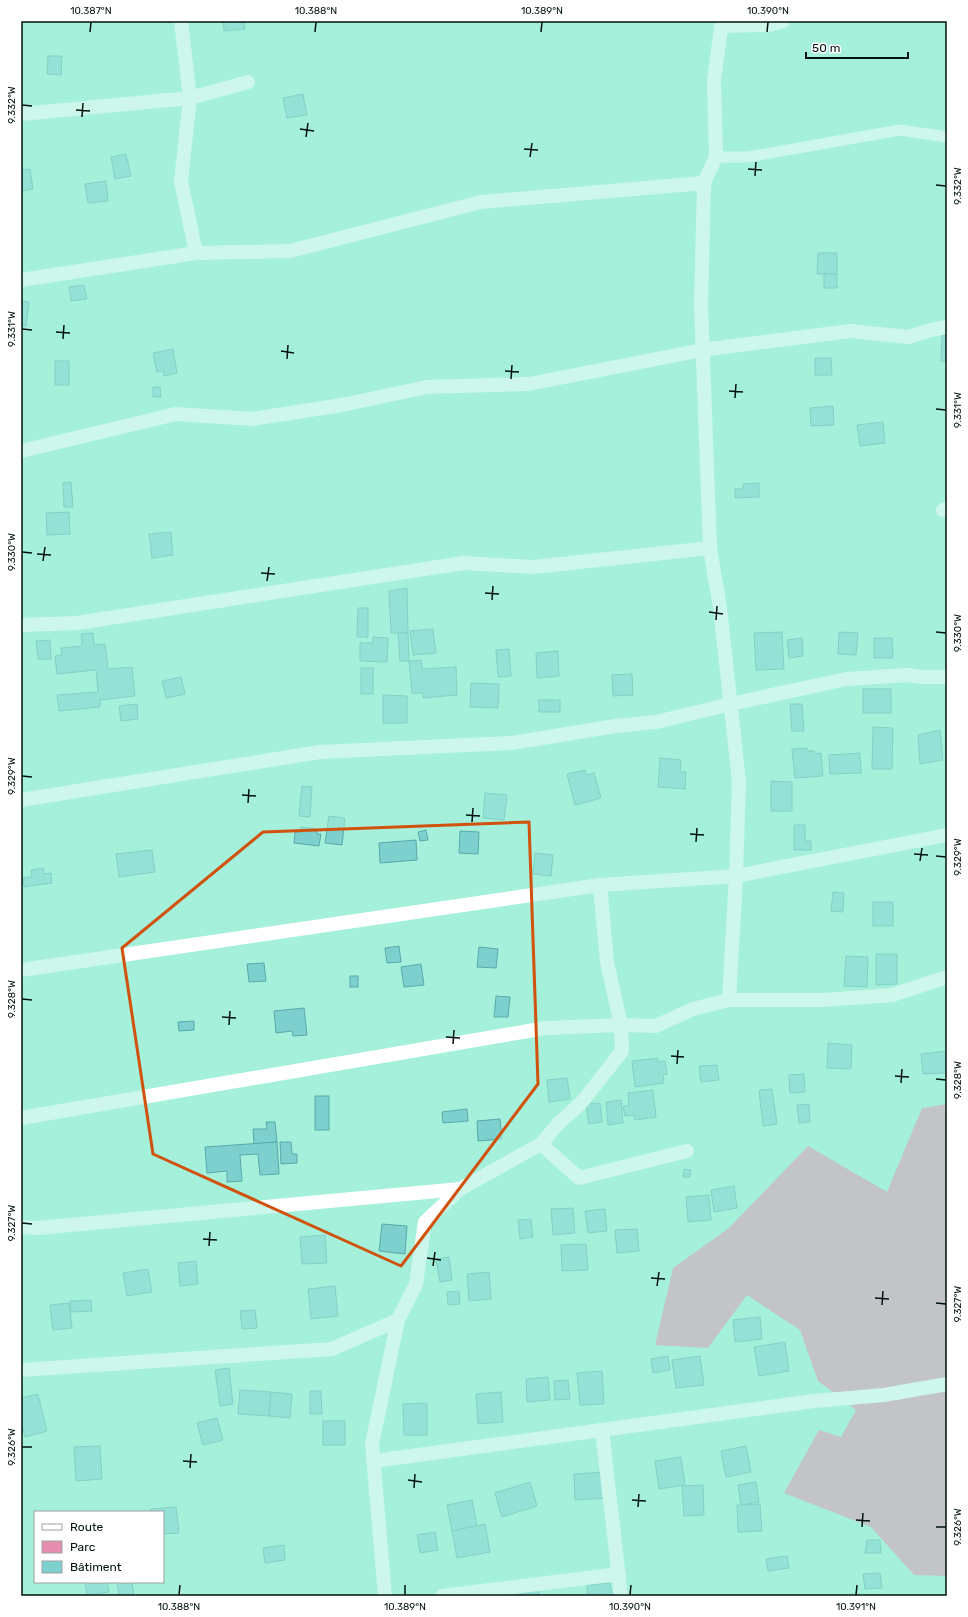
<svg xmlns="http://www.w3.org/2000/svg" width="968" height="1617" viewBox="0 0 968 1617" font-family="Rubik,sans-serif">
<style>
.green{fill:#e78eb0}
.building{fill:#7ed0cf;stroke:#58aaaa}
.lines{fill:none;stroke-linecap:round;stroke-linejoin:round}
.pedestrian{stroke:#fff;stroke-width:11}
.minor{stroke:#fff;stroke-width:14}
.marked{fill:none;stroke:#d1520c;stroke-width:3;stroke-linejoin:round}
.ticks{fill:none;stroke:#00130e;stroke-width:1.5}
.neatline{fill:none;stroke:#00130e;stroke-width:1.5}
.ticks-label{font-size:10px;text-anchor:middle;fill:#00130e}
</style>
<rect width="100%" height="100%" fill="#a4f0db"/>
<polygon class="green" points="947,1104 947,1576 914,1575 871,1527 784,1493 819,1430 841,1437 856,1410 818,1381 800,1330 747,1295 708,1348 655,1345 673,1268 729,1228 808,1146 887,1192 922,1108"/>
<g class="building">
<polygon points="223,21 244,21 245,29 224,31"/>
<polygon points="48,56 62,56 61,75 47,74"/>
<polygon points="303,94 307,115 287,118 283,98"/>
<polygon points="126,154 131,176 115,179 111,157"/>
<polygon points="30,169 33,189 21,191 21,170"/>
<polygon points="106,181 108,201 88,203 85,184"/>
<polygon points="818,253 837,253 837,274 817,274"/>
<rect x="824" y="274" width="13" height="14"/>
<polygon points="84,285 87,299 71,301 69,287"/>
<polygon points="21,301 29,302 26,326 21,325"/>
<polygon points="942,335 947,335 947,362 941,361"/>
<polygon points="173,349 177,373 164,376 163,371 157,372 153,353"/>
<polygon points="815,358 831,358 832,375 815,375"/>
<rect x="55" y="361" width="14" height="24"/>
<polygon points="153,387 160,387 161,397 153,397"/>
<polygon points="833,406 834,425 811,426 810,408"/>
<polygon points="883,422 885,443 860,446 857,425"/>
<polygon points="71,482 73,507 64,507 63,483"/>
<polygon points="759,483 759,497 735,498 735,489 743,489 743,484"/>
<polygon points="69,512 70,534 47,535 46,513"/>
<polygon points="171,532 173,555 152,558 149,534"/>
<polygon points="407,588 408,633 391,633 389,591"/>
<polygon points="358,608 368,608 368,637 357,637"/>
<polygon points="433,629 436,653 413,655 410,631"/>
<polygon points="782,632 784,669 756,670 754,633"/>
<polygon points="839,632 858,633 856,655 838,654"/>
<polygon points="93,633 94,645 105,644 108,669 132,667 135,696 100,700 100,707 59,711 57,695 98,692 96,670 57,674 55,656 62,655 61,648 82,646 81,634"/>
<polygon points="398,633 408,633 409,661 400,661"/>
<polygon points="373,637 388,638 387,662 360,661 360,643 373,643"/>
<polygon points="802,638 803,656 789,658 787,640"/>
<polygon points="874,638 892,638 893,658 874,658"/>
<polygon points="50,640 51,659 38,659 36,641"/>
<polygon points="509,649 511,676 498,677 496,650"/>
<polygon points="558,651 559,676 537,678 536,653"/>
<polygon points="421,660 422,669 456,667 457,695 423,698 423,693 412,693 409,661"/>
<rect x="361" y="668" width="12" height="26"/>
<polygon points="632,674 633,695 613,696 612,675"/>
<polygon points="181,677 185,694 166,698 162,681"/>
<polygon points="471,683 499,684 498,708 470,707"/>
<rect x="863" y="689" width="28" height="24"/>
<polygon points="383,695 407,696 407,723 383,723"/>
<rect x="539" y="700" width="21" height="12"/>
<polygon points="137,704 138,719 121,721 119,706"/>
<polygon points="790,704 802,704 804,731 792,731"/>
<polygon points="873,727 893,728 892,769 872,769"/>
<polygon points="940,730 943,760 920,764 918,735"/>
<polygon points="807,748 808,751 814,751 814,754 821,753 823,776 795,778 792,749"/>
<polygon points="860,753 861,773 830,774 829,755"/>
<polygon points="660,758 681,760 680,772 686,772 685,789 658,787"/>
<polygon points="585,770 586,775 594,773 601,798 575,805 567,774"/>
<polygon points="771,781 792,782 792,811 771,811"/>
<polygon points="302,786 312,787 310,817 299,816"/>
<polygon points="485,793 507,795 504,820 483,818"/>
<polygon points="329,816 345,818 342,845 325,843"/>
<polygon points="794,825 805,825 805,841 811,841 811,850 794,850"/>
<polygon points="301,827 317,829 317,834 321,834 319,846 294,843 295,832 300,832"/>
<polygon points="426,830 428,840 420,841 418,832"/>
<polygon points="460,831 479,832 478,854 459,853"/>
<polygon points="416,840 417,860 380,863 379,843"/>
<polygon points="152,850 155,872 119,877 116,854"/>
<polygon points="535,853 553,855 551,876 533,874"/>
<polygon points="43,868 44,874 51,873 52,883 24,887 23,878 32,877 31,870"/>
<polygon points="833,892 844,893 843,912 831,911"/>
<rect x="873" y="902" width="20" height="24"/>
<polygon points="399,946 401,962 387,963 385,948"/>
<polygon points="479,947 498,949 496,968 477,967"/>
<polygon points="876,954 897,954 897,984 876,985"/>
<polygon points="846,956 868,957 867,987 844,986"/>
<polygon points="264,963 266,981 249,982 247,964"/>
<polygon points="421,964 424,985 404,987 401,967"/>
<rect x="350" y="976" width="8" height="11"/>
<polygon points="496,996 510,997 508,1017 494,1017"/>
<polygon points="304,1008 307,1035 293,1036 292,1031 276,1033 274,1011"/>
<polygon points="194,1021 194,1030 179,1031 178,1022"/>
<polygon points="828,1043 852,1045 851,1069 827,1068"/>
<polygon points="947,1051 947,1073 923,1074 921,1054"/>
<polygon points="658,1058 658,1062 665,1061 667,1074 663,1075 664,1083 635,1087 632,1061"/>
<polygon points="717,1065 719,1080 701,1082 699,1066"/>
<polygon points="804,1074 805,1092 790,1093 789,1075"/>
<polygon points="567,1078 570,1099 549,1102 547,1080"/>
<polygon points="772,1089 777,1124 763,1126 759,1090"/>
<polygon points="653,1090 656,1117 635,1120 634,1115 625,1116 623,1106 629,1106 628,1093"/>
<rect x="315" y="1096" width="14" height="34"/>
<polygon points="621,1100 623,1123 608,1125 606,1102"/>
<polygon points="600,1103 602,1122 589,1124 586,1104"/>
<polygon points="809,1104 810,1122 799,1123 797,1105"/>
<polygon points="467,1109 468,1121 443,1123 442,1112"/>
<polygon points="500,1119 502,1139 478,1141 477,1121"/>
<polygon points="266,1122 275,1122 277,1142 254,1144 253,1129 267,1129"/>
<polygon points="277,1142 279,1174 260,1175 258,1154 240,1155 242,1181 227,1182 227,1171 207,1173 205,1147"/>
<polygon points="280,1142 291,1142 292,1154 297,1154 297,1163 281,1164"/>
<polygon points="684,1169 691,1170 690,1177 683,1177"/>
<polygon points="734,1186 737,1208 714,1212 711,1190"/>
<polygon points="709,1195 711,1220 688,1222 686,1197"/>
<polygon points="573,1208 575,1233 553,1235 551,1209"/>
<polygon points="605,1209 607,1231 588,1233 585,1211"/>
<polygon points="531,1219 533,1237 520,1239 518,1220"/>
<polygon points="382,1224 407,1226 405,1254 379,1251"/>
<polygon points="637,1229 639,1251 617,1253 615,1230"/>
<polygon points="325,1235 327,1263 302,1264 300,1237"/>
<polygon points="586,1244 588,1270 562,1271 561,1245"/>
<polygon points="449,1257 452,1280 440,1282 436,1259"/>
<polygon points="196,1261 198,1284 180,1286 178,1263"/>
<polygon points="148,1269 152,1292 127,1296 123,1273"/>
<polygon points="489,1272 491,1299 469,1301 467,1274"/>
<polygon points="335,1286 338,1316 311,1319 308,1289"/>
<polygon points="459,1291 460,1304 448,1305 447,1292"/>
<polygon points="91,1300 92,1311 71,1312 70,1301"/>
<polygon points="69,1303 72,1328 53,1330 50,1305"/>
<polygon points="255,1310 257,1328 242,1329 240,1311"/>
<polygon points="760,1317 762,1339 735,1342 733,1320"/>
<polygon points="785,1342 789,1371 759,1376 754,1347"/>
<polygon points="668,1356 670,1370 653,1373 651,1359"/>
<polygon points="700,1356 704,1385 676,1388 672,1360"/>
<polygon points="229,1368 233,1404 220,1406 215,1370"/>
<polygon points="602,1371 604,1404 580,1405 577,1373"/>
<polygon points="548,1377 550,1400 527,1402 526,1379"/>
<polygon points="568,1380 570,1399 555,1400 554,1381"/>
<polygon points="240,1390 271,1392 269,1416 238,1414"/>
<polygon points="310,1391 321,1391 322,1414 310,1414"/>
<polygon points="271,1392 292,1394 290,1418 269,1416"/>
<polygon points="501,1392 503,1422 478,1424 476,1394"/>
<polygon points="38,1394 47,1431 25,1437 21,1422 21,1398"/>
<polygon points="427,1403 427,1435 404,1435 403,1404"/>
<polygon points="217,1418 223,1440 203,1445 197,1423"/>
<rect x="323" y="1421" width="22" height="24"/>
<polygon points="100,1446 102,1479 76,1481 74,1447"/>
<polygon points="746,1446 751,1472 726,1477 721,1451"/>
<polygon points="681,1457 685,1485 659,1489 655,1461"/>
<polygon points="604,1472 605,1498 575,1500 574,1474"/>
<polygon points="530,1482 537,1506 502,1517 495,1493"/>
<polygon points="756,1482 759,1502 741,1505 738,1485"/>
<polygon points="703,1485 704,1515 684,1516 682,1486"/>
<polygon points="472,1500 477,1526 452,1531 447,1505"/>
<polygon points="760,1504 762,1531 738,1532 737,1505"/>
<polygon points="176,1507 179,1533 163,1534 163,1512 151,1512 151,1509"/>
<polygon points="485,1524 490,1552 457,1558 452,1531"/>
<polygon points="435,1532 438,1550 420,1553 417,1535"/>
<polygon points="867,1540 880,1540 881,1553 865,1553"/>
<polygon points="284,1545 285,1560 265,1563 263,1548"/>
<polygon points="787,1556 789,1568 768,1571 766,1559"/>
<polygon points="880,1573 882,1588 865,1589 863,1574"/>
<polygon points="85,1582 107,1582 109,1592 87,1595"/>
<polygon points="117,1582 132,1582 134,1596 119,1596"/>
<polygon points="610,1583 612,1596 588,1596 587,1585"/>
<polygon points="538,1589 539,1596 515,1596 514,1593"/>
</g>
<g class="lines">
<polyline class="pedestrian" points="716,157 748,157 900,130 947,137"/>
<g class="minor">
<polyline points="722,26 769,25 783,21"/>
<polyline points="21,114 190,98 181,21"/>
<polyline points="196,253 290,251 481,202 704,183"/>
<polyline points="21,280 196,253 181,181 190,98 248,82"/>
<polyline points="21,451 176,414 252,419 342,405 427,387 529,384 702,350 850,331 908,337 931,330 947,327"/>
<polyline points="943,510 947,509"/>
<polyline points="21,625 77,623 463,563 533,567 710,548"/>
<polyline points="21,800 320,752 512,743 615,726 656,722 731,704 846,679 907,675 922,677 947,677"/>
<polyline points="21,970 600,885 736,876 739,781 720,608 710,548 701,305 704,183 716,157 714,80 722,21"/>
<polyline points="729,1000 736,876 947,835"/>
<polyline points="21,1118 546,1028 621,1025 656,1026 693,1009 729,1000 823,1000 892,995 947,977"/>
<polyline points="541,1144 557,1125 582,1102 622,1051 621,1025 607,962 600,885"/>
<polyline points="21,1227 38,1228 460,1189"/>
<polyline points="21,1370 332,1349 398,1320"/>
<polyline points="602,1430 621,1596"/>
<polyline points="374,1461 814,1401 884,1395 947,1384"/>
<polyline points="385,1596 372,1444 398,1320 416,1284 425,1222 460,1189 541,1144 579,1178 687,1151"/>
<polyline points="442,1596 619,1574"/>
</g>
</g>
<path d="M0 0H968V1617H0ZM529,822L538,1084L401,1266L153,1154L122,948L263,832Z" fill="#a4f0db" fill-opacity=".55" fill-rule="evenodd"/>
<path class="marked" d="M529,822L538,1084L401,1266L153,1154L122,948L263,832Z"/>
<path class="ticks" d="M90,32L91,22M315,32L316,22M541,32L542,22M767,32L768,22M22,105L32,106M76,110L90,111M82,117L83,103M300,129L314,131M306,137L308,123M524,149L538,150M530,157L532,143M748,169L762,170M755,176L756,162M936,185L946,186M22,329L32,330M56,332L70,333M63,339L64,325M281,351L294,353M287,359L288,345M505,371L519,372M511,379L512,365M729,391L743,392M735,398L736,384M936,409L946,410M22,552L32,553M37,554L51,555M43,561L45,547M261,573L275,574M267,581L269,567M485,593L499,594M492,600L493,586M709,612L723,614M716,620L717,606M936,632L946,633M22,776L32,777M242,795L256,796M248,803L249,789M466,815L480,816M472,822L473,808M690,834L704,835M696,842L697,828M914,854L928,855M936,856L946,857M920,861L922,848M22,999L32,1000M222,1017L236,1018M229,1025L230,1011M446,1037L460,1038M453,1044L454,1030M671,1056L684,1057M677,1064L678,1050M895,1076L909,1077M936,1079L946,1080M901,1083L902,1069M22,1223L32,1224M203,1239L217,1240M209,1246L210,1232M427,1258L441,1260M433,1266L435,1252M651,1278L665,1279M657,1286L659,1272M875,1298L889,1299M936,1303L946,1304M882,1305L883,1291M22,1447H32M183,1461L197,1462M190,1468L191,1454M408,1480L422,1482M414,1488L415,1474M632,1500L646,1501M638,1507L639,1494M856,1520L870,1521M862,1527L863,1513M936,1527H946M179,1595L180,1585M405,1595V1585M630,1595L631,1585M856,1595L857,1585"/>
<rect width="968" height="1617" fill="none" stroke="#ffffff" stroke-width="44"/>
<rect x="34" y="1511" width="130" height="72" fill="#ffffff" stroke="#99a19f"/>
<rect x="42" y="1524" width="20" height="6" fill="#ffffff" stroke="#99a19f"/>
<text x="70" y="1531" font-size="12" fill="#00130e">Route</text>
<rect x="42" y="1541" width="20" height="12" fill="#e78eb0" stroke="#99a19f"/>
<text x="70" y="1551" font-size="12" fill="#00130e">Parc</text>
<rect x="42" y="1561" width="20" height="12" fill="#7ed0cf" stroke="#99a19f"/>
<text x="70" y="1571" font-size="12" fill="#00130e">Bâtiment</text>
<path d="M806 52v6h102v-6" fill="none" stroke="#00130e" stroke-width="2"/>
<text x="812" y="52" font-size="12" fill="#00130e" stroke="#ffffff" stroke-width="3" paint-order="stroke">50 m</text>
<rect x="22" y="22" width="924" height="1573" class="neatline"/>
<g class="ticks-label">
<text x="91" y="14">10.387°N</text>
<text x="316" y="14">10.388°N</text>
<text x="542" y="14">10.389°N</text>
<text x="768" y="14">10.390°N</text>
<text transform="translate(11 105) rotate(-90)" y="4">9.332°W</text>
<text transform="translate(957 186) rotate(-90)" y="4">9.332°W</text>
<text transform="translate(11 329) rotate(-90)" y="4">9.331°W</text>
<text transform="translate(957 410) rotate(-90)" y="4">9.331°W</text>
<text transform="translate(11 552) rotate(-90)" y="4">9.330°W</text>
<text transform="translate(957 633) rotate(-90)" y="4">9.330°W</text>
<text transform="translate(11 776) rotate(-90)" y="4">9.329°W</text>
<text transform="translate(957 857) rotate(-90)" y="4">9.329°W</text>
<text transform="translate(11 999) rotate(-90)" y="4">9.328°W</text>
<text transform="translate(957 1080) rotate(-90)" y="4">9.328°W</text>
<text transform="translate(11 1223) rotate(-90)" y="4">9.327°W</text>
<text transform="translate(957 1304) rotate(-90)" y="4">9.327°W</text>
<text transform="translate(11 1447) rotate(-90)" y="4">9.326°W</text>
<text transform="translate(957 1527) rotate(-90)" y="4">9.326°W</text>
<text x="179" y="1610">10.388°N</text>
<text x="405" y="1610">10.389°N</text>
<text x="630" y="1610">10.390°N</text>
<text x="856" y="1610">10.391°N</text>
</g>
</svg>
